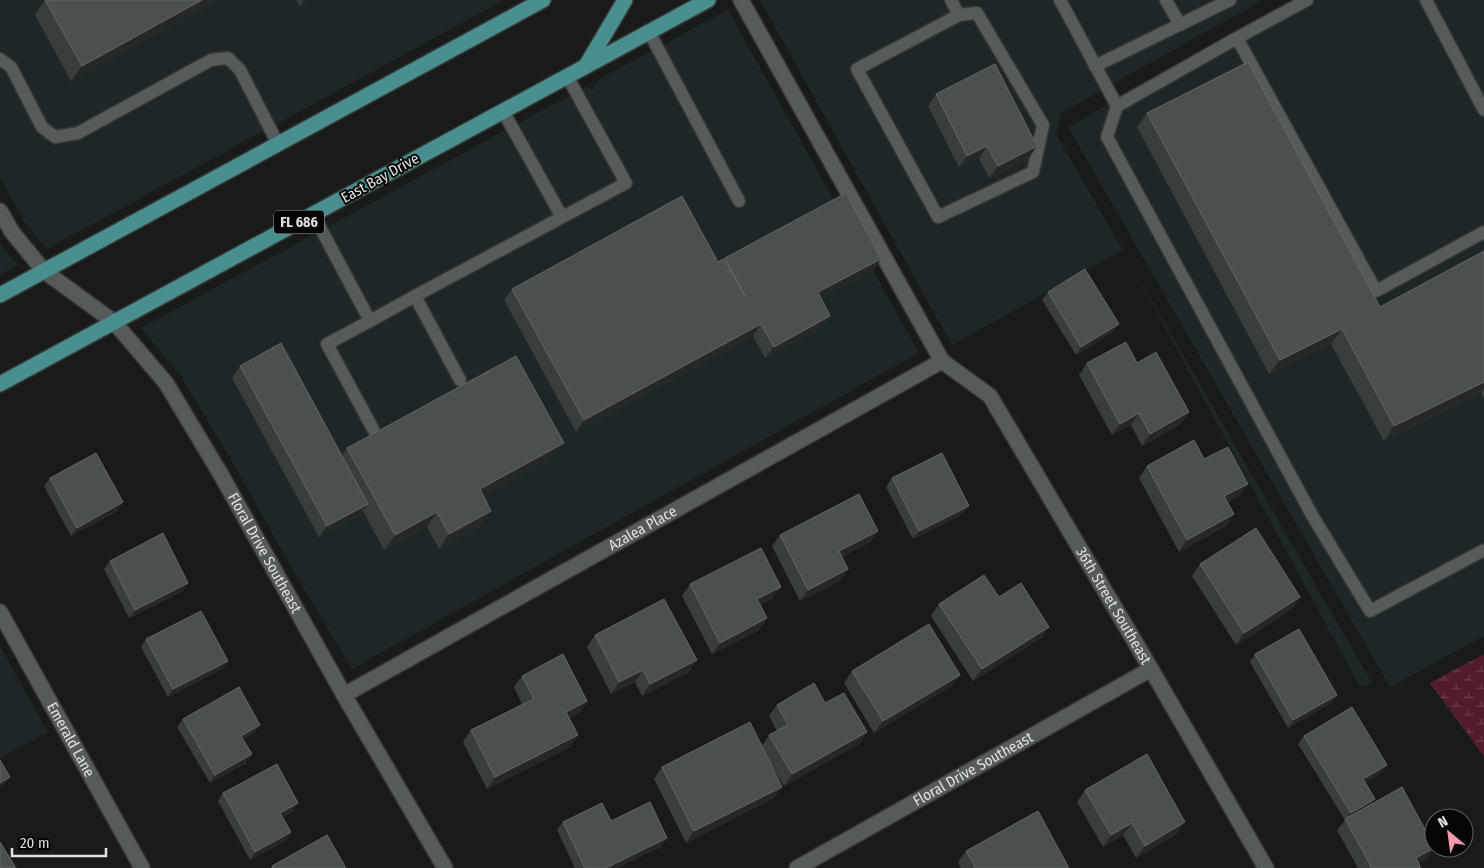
<svg xmlns="http://www.w3.org/2000/svg" width="1484" height="868" viewBox="0 0 1484 868" font-family="'Fira Sans Condensed',sans-serif">
<style>
.built{fill:#1d2727}
.wetland{fill:url(#wetland-marsh)}
.lines{fill:none;stroke-linecap:round;stroke-linejoin:round}
.lane-casing{stroke:#353636;stroke-width:15}
.street-casing{stroke:#353636;stroke-width:18}
.primary-casing{stroke:#353636;stroke-width:18}
.lane{stroke:#575a5a;stroke-width:12}
.street{stroke:#575a5a;stroke-width:15}
.primary{stroke:#498f8f;stroke-width:15}
.wall{fill:#3a3d3d}
.shaded-wall{fill:#262828}
.building{fill:#4c4f4f;stroke:#636666}
.labels{text-anchor:middle;dominant-baseline:central;stroke-width:4;stroke-linejoin:round;paint-order:stroke}
.shield{fill:#050606;stroke:#9ea0a0;stroke-width:1}
.shield-label{font-size:14px;font-weight:bold;fill:#e0e2e2}
.street-label{font-size:15px;fill:#e0e2e2;stroke:#050606}
</style>
<defs>
<pattern id="wetland-marsh" width="20" height="14" patternUnits="userSpaceOnUse" patternTransform="scale(1.25)"><rect width="20" height="14" fill="#531c2a"/><path d="M1 5h8M5 5V1M11 12h8M15 12V8" fill="none" stroke="#6b3d49"/></pattern>
</defs>
<rect width="100%" height="100%" fill="#191b1b"/>
<g class="built">
<polygon points="0,0 504,0 47,249 25,223 0,177"/>
<polygon points="760,0 1263,0 1061,113 1056,134 1372,683 1360,687 1123,250 952,345"/>
<polygon points="1295,0 1484,0 1484,636 1390,687 1068,127"/>
<polygon points="728,10 919,353 352,669 294,572 234,465 180,375 141,328 587,86 593,90 599,79"/>
<polygon points="0,243 18,265 0,275"/>
<polygon points="0,646 48,732 0,758"/>
</g>
<polygon class="wetland" points="1484,654 1484,757 1430,683"/>
<g class="lines">
<g class="lane-casing">
<g id="lane">
<polyline points="951,0 959,15"/>
<polyline points="1060,0 1117,106"/>
<polyline points="1166,0 1180,25"/>
<polyline points="1426,0 1484,110"/>
<polygon points="977,13 1043,125 1033,172 938,217 857,69 959,15"/>
<polyline points="649,32 739,201"/>
<polyline points="1237,38 1307,0"/>
<polyline points="0,59 11,67 42,127 55,137 78,133 211,60 228,58 240,70 278,144"/>
<polyline points="1095,66 1230,0"/>
<polyline points="503,111 562,217"/>
<polyline points="313,214 370,321 327,344 373,429"/>
<polyline points="1484,232 1376,291 1237,38 1117,106 1107,137 1312,515 1370,611 1484,550"/>
<polyline points="415,296 626,183 567,76"/>
<polyline points="370,321 415,296 460,380"/>
</g>
</g>
<g class="street-casing">
<g id="street">
<path id="s1" d="M741,0L942,361L990,396L1151,669L1266,868"/>
<path id="s2" d="M0,211L12,232L44,271L114,322L166,383L220,473L344,695L445,868"/>
<path id="s3" d="M0,612L142,868"/>
<path id="s4" d="M344,695L942,361"/>
<path id="s5" d="M797,868L1151,669"/>
</g>
</g>
<g class="primary-casing">
<g id="primary">
<polyline points="587,64 625,0"/>
<polyline points="0,295 543,0"/>
<polyline points="0,384 708,0"/>
</g>
</g>
<use href="#lane" class="lane"/>
<use href="#street" class="street"/>
<use href="#primary" class="primary"/>
</g>
<g class="wall">
<polygon points="45,0 218,0 71,81 35,15"/>
<polygon points="296,0 310,0 300,6"/>
<polygon points="936,94 1029,158 989,178 979,158 959,167 928,106"/>
<polygon points="1147,113 1380,307 1484,251 1484,399 1481,393 1384,441 1331,344 1269,374 1137,127"/>
<polygon points="725,258 881,259 873,271 821,298 830,316 822,328 765,358 753,336 576,432 504,300 512,289 718,262 724,259"/>
<polygon points="1048,292 1113,332 1076,355 1042,300"/>
<polygon points="1087,363 1137,363 1189,412 1181,424 1142,446 1131,425 1112,435 1079,375"/>
<polygon points="240,366 342,456 347,448 553,458 483,496 481,526 439,549 427,527 384,550 363,511 360,515 319,537 232,378"/>
<polygon points="1204,459 1240,495 1227,502 1234,514 1226,526 1179,552 1139,478 1147,466"/>
<polygon points="50,478 123,502 117,511 71,536 44,486"/>
<polygon points="892,478 963,514 913,539 886,487"/>
<polygon points="878,531 870,542 842,557 848,569 840,581 800,601 772,546 780,535"/>
<polygon points="110,561 188,583 183,591 129,618 104,569"/>
<polygon points="1200,564 1300,597 1292,609 1236,645 1192,576"/>
<polygon points="690,584 773,598 760,605 767,618 759,630 712,654 682,596"/>
<polygon points="999,597 1049,627 1041,638 973,681 931,616 939,604"/>
<polygon points="595,635 689,672 642,696 635,682 611,694 587,647"/>
<polygon points="146,639 228,661 222,669 168,697 141,647"/>
<polygon points="1255,654 1337,695 1331,703 1288,728 1250,662"/>
<polygon points="852,671 960,675 951,686 874,733 844,683"/>
<polygon points="522,676 587,701 579,713 569,718 578,735 570,747 487,789 463,742 471,730 522,704 514,687"/>
<polygon points="825,703 867,732 859,744 784,786 766,756 774,798 686,843 654,779 662,767 762,746 769,735 777,731 769,716 777,705"/>
<polygon points="183,719 260,725 254,733 243,739 246,763 210,783 177,727"/>
<polygon points="1304,736 1381,773 1365,783 1370,805 1434,848 1427,859 1419,863 1421,868 1358,868 1337,830 1345,820 1298,744"/>
<polygon points="1085,790 1177,834 1136,858 1123,835 1103,847 1077,802"/>
<polygon points="223,793 298,803 292,812 282,817 291,832 285,841 250,860 218,801"/>
<polygon points="611,821 662,846 617,868 575,868 557,830 563,822"/>
<polygon points="966,851 1069,868 961,868 958,862"/>
</g>
<g class="shaded-wall">
<polygon points="202,0 218,0 71,81 82,66"/>
<polygon points="303,0 310,0 300,6"/>
<polygon points="987,146 979,158 959,167 967,156"/>
<polygon points="1037,146 1029,158 989,178 998,166"/>
<polygon points="881,259 873,271 810,304 818,292"/>
<polygon points="830,316 822,328 765,358 774,347"/>
<polygon points="761,324 753,336 576,432 584,420"/>
<polygon points="1119,324 1113,332 1076,355 1081,347"/>
<polygon points="1342,329 1331,344 1269,374 1280,360"/>
<polygon points="1484,382 1484,388 1481,393 1384,441 1394,426"/>
<polygon points="1189,412 1181,424 1142,446 1150,434"/>
<polygon points="1139,413 1131,425 1112,435 1120,424"/>
<polygon points="564,443 553,458 469,504 480,489"/>
<polygon points="1248,484 1240,495 1216,507 1224,496"/>
<polygon points="123,502 117,511 71,536 77,528"/>
<polygon points="368,504 360,515 319,537 327,526"/>
<polygon points="969,506 963,514 913,539 919,531"/>
<polygon points="491,511 481,526 439,549 449,534"/>
<polygon points="437,512 427,527 384,550 395,535"/>
<polygon points="1234,514 1226,526 1179,552 1187,540"/>
<polygon points="878,531 870,542 831,563 839,551"/>
<polygon points="848,569 840,581 800,601 808,590"/>
<polygon points="188,583 183,591 129,618 135,610"/>
<polygon points="781,587 773,598 749,610 757,599"/>
<polygon points="1300,597 1292,609 1236,645 1244,633"/>
<polygon points="767,618 759,630 712,654 720,643"/>
<polygon points="1049,627 1041,638 973,681 982,669"/>
<polygon points="697,660 689,672 642,696 650,684"/>
<polygon points="228,661 222,669 168,697 173,689"/>
<polygon points="643,670 635,682 611,694 619,682"/>
<polygon points="960,675 951,686 874,733 883,721"/>
<polygon points="1337,695 1331,703 1288,728 1293,720"/>
<polygon points="587,701 579,713 558,723 566,712"/>
<polygon points="260,725 254,733 235,744 241,736"/>
<polygon points="867,732 859,744 784,786 792,774"/>
<polygon points="578,735 570,747 487,789 495,777"/>
<polygon points="252,754 246,763 210,783 215,775"/>
<polygon points="1387,765 1381,773 1357,788 1363,779"/>
<polygon points="10,777 4,785 0,788 0,783"/>
<polygon points="782,787 774,798 686,843 694,831"/>
<polygon points="1375,799 1369,807 1345,821 1351,813"/>
<polygon points="298,803 292,812 275,821 280,813"/>
<polygon points="1185,822 1177,834 1136,858 1145,846"/>
<polygon points="1132,823 1123,835 1103,847 1111,835"/>
<polygon points="291,832 285,841 250,860 255,852"/>
<polygon points="667,838 662,846 617,868 606,868"/>
<polygon points="1434,848 1427,859 1410,868 1416,858"/>
</g>
<g class="building">
<polygon points="45,0 202,0 82,66"/>
<polygon points="1248,62 1380,307 1484,251 1484,382 1394,426 1342,329 1280,360 1147,113"/>
<polygon points="995,64 1037,146 998,166 987,146 967,156 936,94"/>
<polygon points="846,193 881,259 818,292 830,316 774,347 761,324 584,420 512,289 682,196 718,262 724,259 745,296 725,258"/>
<polygon points="1085,269 1119,324 1081,347 1048,292"/>
<polygon points="1126,342 1137,363 1156,352 1189,412 1150,434 1139,413 1120,424 1087,363"/>
<polygon points="281,343 368,504 327,526 240,366"/>
<polygon points="516,356 564,443 480,489 491,511 449,534 437,512 395,535 347,448"/>
<polygon points="1194,440 1204,459 1228,447 1248,484 1224,496 1234,514 1187,540 1147,466"/>
<polygon points="96,453 123,502 77,528 50,478"/>
<polygon points="942,453 969,506 919,531 892,478"/>
<polygon points="859,494 878,531 839,551 848,569 808,590 780,535"/>
<polygon points="1256,528 1300,597 1244,633 1200,564"/>
<polygon points="163,533 188,583 135,610 110,561"/>
<polygon points="761,548 781,587 757,599 767,618 720,643 690,584"/>
<polygon points="984,575 999,597 1021,583 1049,627 982,669 939,604"/>
<polygon points="664,599 697,660 650,684 643,670 619,682 595,635"/>
<polygon points="201,611 228,661 173,689 146,639"/>
<polygon points="929,624 960,675 883,721 852,671"/>
<polygon points="1299,629 1337,695 1293,720 1255,654"/>
<polygon points="563,654 587,701 566,712 578,735 495,777 471,730 534,699 522,676"/>
<polygon points="814,683 825,703 844,693 867,732 792,774 769,735 788,725 777,705"/>
<polygon points="239,687 260,725 241,736 252,754 215,775 183,719"/>
<polygon points="1352,707 1387,765 1363,779 1375,799 1351,813 1304,736"/>
<polygon points="750,722 782,787 694,831 662,767"/>
<polygon points="1147,754 1185,822 1145,846 1132,823 1111,835 1085,790"/>
<polygon points="0,760 10,777 0,783"/>
<polygon points="277,764 298,803 280,813 291,832 255,852 223,793"/>
<polygon points="1402,787 1434,846 1434,848 1416,858 1421,868 1372,868 1345,819"/>
<polygon points="650,802 667,838 606,868 585,868 563,822 602,803 611,821"/>
<polygon points="1038,811 1069,868 976,868 966,851"/>
<polygon points="327,835 346,868 272,868 272,866"/>
<polygon points="0,842 16,868 0,868"/>
</g>
<g class="labels">
<rect class="shield" x="274" y="210.5" width="50" height="23" rx="4"/>
<g class="shield-label">
<text x="299" y="222">FL 686</text>
</g>
<g class="street-label">
<text transform="translate(380 178) rotate(-29)">East Bay Drive</text>
<text stroke="none"><textPath href="#s4" startOffset="342">Azalea Place</textPath></text>
<text stroke="none"><textPath href="#s2" startOffset="438">Floral Drive Southeast</textPath></text>
<text stroke="none"><textPath href="#s1" startOffset="716">36th Street Southeast</textPath></text>
<text stroke="none"><textPath href="#s3" startOffset="146">Emerald Lane</textPath></text>
<text stroke="none"><textPath href="#s5" startOffset="202">Floral Drive Southeast</textPath></text>
</g>
</g>
<g transform="translate(1449 833) rotate(331)"><circle r="24" fill="#050606" stroke="#5d5e5e"/>
<path d="M0-4L9 19L0 12L-9 19Z" fill="#f39aab"/>
<text y="-8" font-size="14" font-weight="bold" text-anchor="middle" fill="#e0e2e2">N</text>
</g>
<path d="M12 848v8h94v-8" fill="none" stroke="#e0e2e2" stroke-width="2.5"/>
<text x="20" y="848" font-size="15" fill="#e0e2e2" stroke="#050606" stroke-width="4" paint-order="stroke">20 m</text>
</svg>
